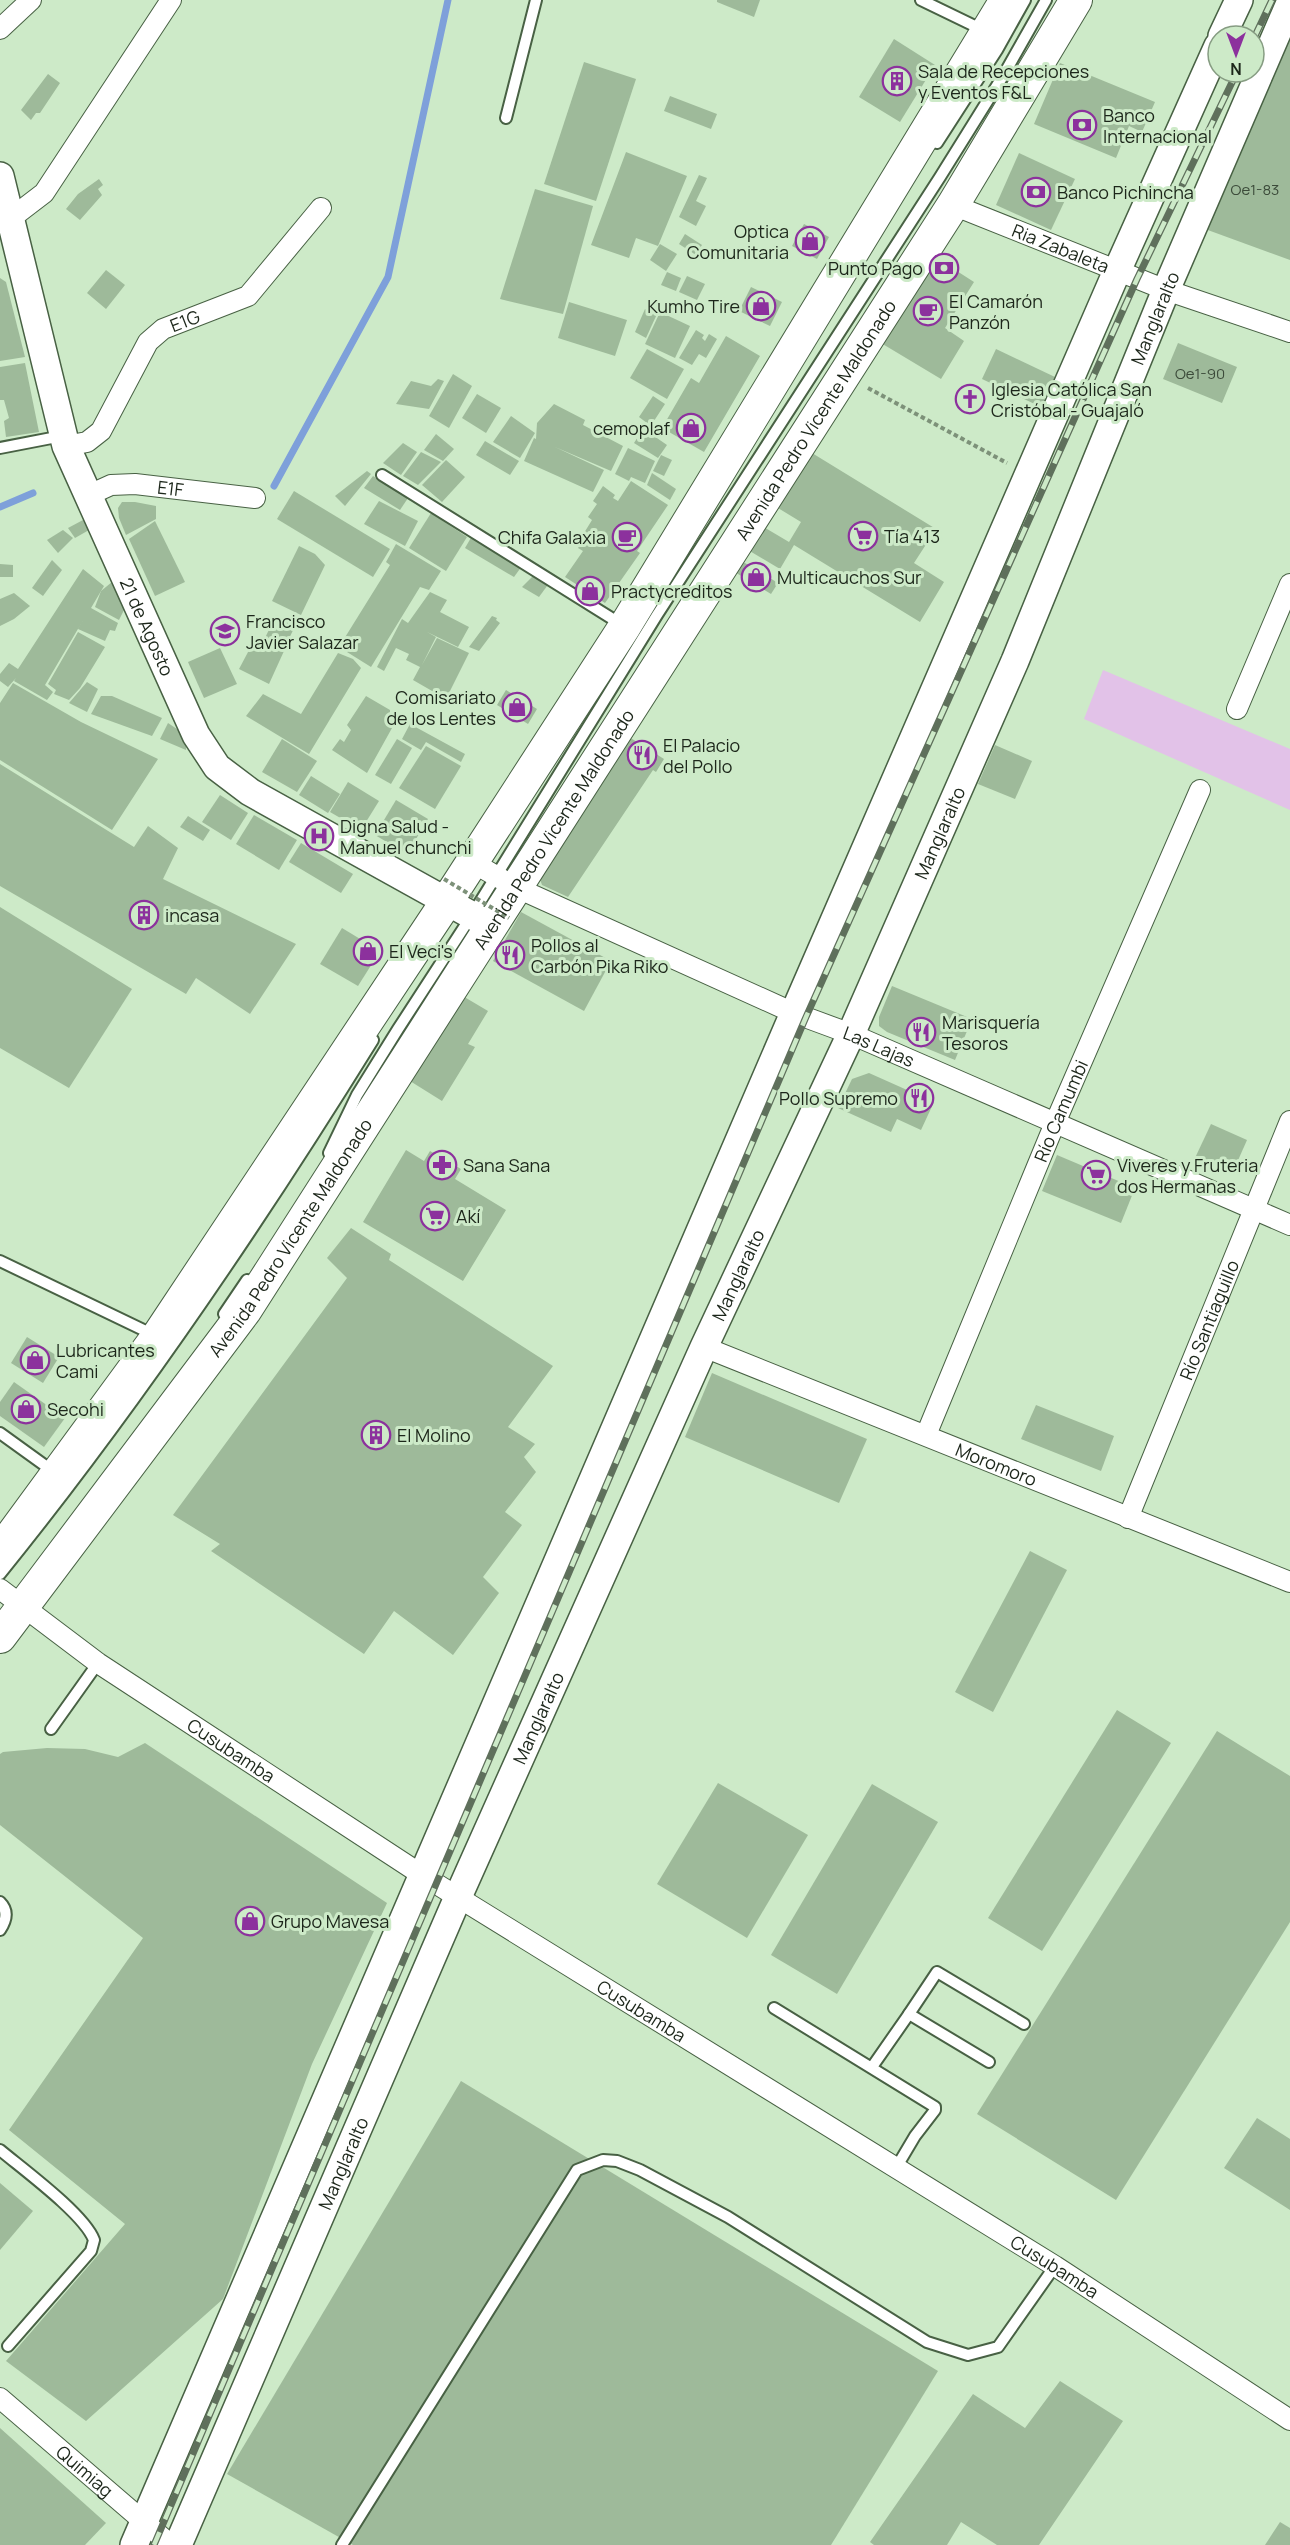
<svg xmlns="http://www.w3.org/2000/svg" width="1290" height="2545" viewBox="0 0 1290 2545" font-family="Manrope,sans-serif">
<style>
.green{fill:#e2c2e8}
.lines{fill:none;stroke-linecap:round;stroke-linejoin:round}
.stream{stroke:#7ea0da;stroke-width:7}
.building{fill:#9eba9a}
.lane-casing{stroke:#486144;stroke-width:14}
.street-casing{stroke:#486144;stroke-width:22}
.secondary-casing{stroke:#486144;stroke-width:30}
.primary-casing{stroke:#486144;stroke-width:34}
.path{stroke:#7d9179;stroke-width:4;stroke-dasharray:4.5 3;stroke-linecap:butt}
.lane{stroke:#fff;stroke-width:10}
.street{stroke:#fff;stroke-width:20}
.secondary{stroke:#fff;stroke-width:27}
.primary{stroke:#fff;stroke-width:32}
.rail-casing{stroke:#5f705c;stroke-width:7}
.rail{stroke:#cdeac8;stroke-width:4.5;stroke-dasharray:14;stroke-linecap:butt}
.path-bridge{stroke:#7d9179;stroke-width:4;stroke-dasharray:4.5 3;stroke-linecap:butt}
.labels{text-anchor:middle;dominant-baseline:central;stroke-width:6;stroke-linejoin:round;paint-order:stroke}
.number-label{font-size:15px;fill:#3c4b3a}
.poi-label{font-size:18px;fill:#1c261a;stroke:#cdeac8;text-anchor:start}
.street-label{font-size:18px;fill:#1c261a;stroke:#cdeac8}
</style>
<rect width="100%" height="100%" fill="#cdeac8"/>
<polygon class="green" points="1103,670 1290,749 1290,810 1084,719"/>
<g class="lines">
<g class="stream">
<polyline points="274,486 388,277 448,0"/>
<polyline points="0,507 33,493"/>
</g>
</g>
<g class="building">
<polygon points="717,0 760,0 754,17 717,2"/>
<polygon points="1290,31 1290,260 1205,229"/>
<polygon points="894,39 935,65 900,122 859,97"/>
<polygon points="584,62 636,79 596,201 544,184"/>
<polygon points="1060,63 1155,102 1142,132 1129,126 1116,158 1034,124"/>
<polygon points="48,74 60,83 40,113 36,113 31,120 21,110"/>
<polygon points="670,96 717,114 711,129 664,111"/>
<polygon points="626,152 687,176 658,246 636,238 629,258 591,245"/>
<polygon points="1019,153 1075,179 1051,230 996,205"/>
<polygon points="699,175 707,178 696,201 706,206 696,226 679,217"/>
<polygon points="99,179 103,185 98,189 102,195 80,220 66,209 78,194"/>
<polygon points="535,189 593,206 563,314 500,299"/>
<polygon points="804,224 829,237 817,259 792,246"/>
<polygon points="685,234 702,245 696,255 679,244"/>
<polygon points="660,244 677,254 666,271 650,260"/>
<polygon points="935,257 974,282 945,328 964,341 941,379 881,343"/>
<polygon points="106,270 125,285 106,309 87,293"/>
<polygon points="667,272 681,278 676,291 661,285"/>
<polygon points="687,276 705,284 697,300 679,292"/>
<polygon points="0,278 6,282 25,357 0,361"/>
<polygon points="751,287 782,302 770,326 739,311"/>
<polygon points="569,302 627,320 615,356 558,338"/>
<polygon points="645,309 657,314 646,338 635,332"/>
<polygon points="660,312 690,326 675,358 645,344"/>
<polygon points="696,330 704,335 702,338 705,341 709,334 717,339 706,358 699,354 692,365 679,358"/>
<polygon points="726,336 760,356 704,452 662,428 691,378 699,383"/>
<polygon points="1178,343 1237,367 1222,403 1163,379"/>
<polygon points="647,349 684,369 667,399 630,378"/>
<polygon points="996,349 1055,377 1041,407 982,379"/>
<polygon points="25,363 39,432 6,437 4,421 9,418 4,400 0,400 0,367"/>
<polygon points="453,374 472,386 449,428 429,416"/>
<polygon points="438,379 444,381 429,409 396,404 411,381 431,386"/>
<polygon points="477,394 501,408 486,433 462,418"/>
<polygon points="653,396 665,404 652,424 659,429 654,436 667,445 658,458 634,443 647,423 639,417"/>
<polygon points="554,404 585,420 583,425 623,446 611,471 555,447 604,470 593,492 524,461 534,438 536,439 537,423"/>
<polygon points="511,416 535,433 520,458 493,442"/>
<polygon points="436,434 454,449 443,461 424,450"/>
<polygon points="485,441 519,461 510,475 476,455"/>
<polygon points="403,443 417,452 401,475 383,463"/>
<polygon points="628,448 655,461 645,483 631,477 629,481 615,474"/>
<polygon points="421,452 441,462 418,485 403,476"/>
<polygon points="812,453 936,529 914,563 944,582 920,622 794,545 780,569 748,550 762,526 789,542 801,522 778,508"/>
<polygon points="661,455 672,460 664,476 653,471"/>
<polygon points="446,460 465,477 442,502 422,485"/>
<polygon points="367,471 371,474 345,506 335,496"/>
<polygon points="652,473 676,489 670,500 647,485"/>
<polygon points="373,476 408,498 400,510 364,488"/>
<polygon points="631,481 668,505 637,551 640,553 605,603 565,577 583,551 578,548 587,535 584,533 592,520 588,517 597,504 593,501 603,486 615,495 613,498 618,501"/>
<polygon points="294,491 390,549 373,577 277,519"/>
<polygon points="379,501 418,521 405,546 364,524"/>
<polygon points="122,502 135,502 156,506 156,519 126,535 119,518 118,508"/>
<polygon points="431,513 467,537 446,571 409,548"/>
<polygon points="83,520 89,530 75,538 68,528"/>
<polygon points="155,521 185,582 155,596 129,539"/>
<polygon points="63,530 73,538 58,553 47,540"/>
<polygon points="472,536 522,566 514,577 465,548"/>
<polygon points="396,544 441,571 429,590 420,587 371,667 339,647 390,565 386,562"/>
<polygon points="299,546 315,554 325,565 301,615 272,601"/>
<polygon points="52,560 62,570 43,596 32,588"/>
<polygon points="740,560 778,583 771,594 733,571"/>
<polygon points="0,564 13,565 13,577 0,577"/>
<polygon points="83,569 104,586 91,608 118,623 115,631 110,630 105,641 78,629 85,617 45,685 53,692 47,700 14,681 16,678 8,687 0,681 0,674 9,663 18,669"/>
<polygon points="536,573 550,582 539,597 522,587"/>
<polygon points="112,582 126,606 119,620 95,607 101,591"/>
<polygon points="430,592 447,600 440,612 469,627 458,647 427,632 436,637 422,665 437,638 469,653 446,699 413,680 420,667 406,660 409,654 396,648 384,671 377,667 402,619 408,623"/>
<polygon points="14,593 30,606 14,619 0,626 0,599"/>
<polygon points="276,615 296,624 285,647 265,638"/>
<polygon points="492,616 497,618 496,620 500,623 479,651 469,647"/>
<polygon points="78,632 105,647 80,688 69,700 54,694 56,690 48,684"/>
<polygon points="256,637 284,651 269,684 239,669"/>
<polygon points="220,648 237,684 204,698 188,662"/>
<polygon points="338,653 353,659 361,668 309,754 246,716 263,694 301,714"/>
<polygon points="87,682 98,689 87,712 69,703"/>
<polygon points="13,683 81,722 158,759 112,830 0,760 0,703"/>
<polygon points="506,690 537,709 528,724 497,705"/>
<polygon points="101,696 112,696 162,718 152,736 91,714"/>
<polygon points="366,696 390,710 390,715 397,719 367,773 332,750 340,739 344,742 351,730 347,725"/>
<polygon points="168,723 180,731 186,741 186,750 160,739"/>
<polygon points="410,724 465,754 461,762 426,742 421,750 402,739"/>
<polygon points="629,737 664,759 656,772 653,770 568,897 542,885 539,876"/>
<polygon points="282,739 317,761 297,792 262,772"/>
<polygon points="397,739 412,748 391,784 375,775"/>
<polygon points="995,745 1032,761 1015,799 978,784"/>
<polygon points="426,746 461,766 435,809 399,788"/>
<polygon points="0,764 134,847 148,826 178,848 163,879 296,944 250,1014 196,978 186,994 0,886"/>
<polygon points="311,776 340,794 328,813 299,795"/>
<polygon points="348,782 379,801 361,830 330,812"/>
<polygon points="220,795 248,813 231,840 202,822"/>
<polygon points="396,800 428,819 407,854 375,835"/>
<polygon points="254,815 297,840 279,870 236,844"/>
<polygon points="188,816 210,830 203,841 180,827"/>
<polygon points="301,843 353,874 341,893 289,862"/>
<polygon points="0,907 132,989 69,1088 0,1048"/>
<polygon points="521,912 611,961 584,1011 493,961"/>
<polygon points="342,928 380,951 358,986 320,964"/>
<polygon points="892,986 972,1019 955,1060 887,1032 879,1026 879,1017"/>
<polygon points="461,995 488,1011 468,1044 475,1047 442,1101 410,1081"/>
<polygon points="869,1073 934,1102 921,1130 897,1119 891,1132 838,1108 852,1079"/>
<polygon points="1211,1124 1247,1140 1232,1174 1195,1158"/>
<polygon points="406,1150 424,1161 430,1151 461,1169 455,1179 506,1210 463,1281 363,1222"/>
<polygon points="1057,1155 1135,1188 1121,1223 1042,1191"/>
<polygon points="351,1228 391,1254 389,1260 553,1366 508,1427 535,1444 524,1457 536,1472 505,1512 522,1525 483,1577 499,1593 453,1655 394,1611 364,1654 211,1551 220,1544 173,1515 347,1278 327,1258"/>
<polygon points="27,1337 59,1357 43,1383 11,1363"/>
<polygon points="712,1373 867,1439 839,1503 685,1437"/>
<polygon points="14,1382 65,1418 44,1447 0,1416 0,1402"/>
<polygon points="1036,1405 1114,1436 1101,1471 1021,1439"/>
<polygon points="1030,1551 1067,1570 993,1712 955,1692"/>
<polygon points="1117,1710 1171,1743 1042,1951 988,1918"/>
<polygon points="1217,1731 1290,1776 1290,1922 1116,2200 977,2114"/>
<polygon points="145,1743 387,1903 312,2064 223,2299 86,2421 6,2361 125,2224 9,2130 143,1938 0,1825 0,1754 3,1752 47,1748 85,1749 118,1757"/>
<polygon points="718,1783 808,1835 747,1938 657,1884"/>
<polygon points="872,1784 938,1822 837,1994 771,1955"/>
<polygon points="461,2081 938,2371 831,2545 353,2545 227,2474"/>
<polygon points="1257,2118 1290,2139 1290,2210 1224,2168"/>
<polygon points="0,2183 33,2211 0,2250"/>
<polygon points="1060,2381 1123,2421 1039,2545 997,2545 961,2522 947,2545 874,2545 870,2542 973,2394 1025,2428"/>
<polygon points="0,2428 106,2523 85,2545 0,2545"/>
<polygon points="1280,2522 1290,2528 1290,2545 1265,2545"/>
</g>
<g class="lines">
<g class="lane-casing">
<g id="lane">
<polyline points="921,0 983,30"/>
<polyline points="506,118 536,0"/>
<polyline points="937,143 997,50 1025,0"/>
<polyline points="0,448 62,436"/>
<polyline points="382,475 624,626"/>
<polyline points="329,1153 357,1095 398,1029 472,915 657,615 940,177 1003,76 1046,0"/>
<polyline points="0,1261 154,1335"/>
<polyline points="224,1314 247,1280"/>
<polyline points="0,1433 54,1472"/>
<path d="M0,1574C137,1405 259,1224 373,1040"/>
<polyline points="51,1729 98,1663"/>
<path d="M0,1902C9,1911 6,1921 0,1930"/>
<polyline points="774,2008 935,2107 935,2110 915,2136 896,2168"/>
<polyline points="909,2014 937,1972 1024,2024"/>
<polyline points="872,2067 909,2014 989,2062"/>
<path d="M0,2150C24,2170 84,2214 94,2240L91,2251L8,2346"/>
<polyline points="342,2545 577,2170 603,2160 617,2161 640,2170 728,2217 927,2342 968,2355 998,2347 1055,2266"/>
</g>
</g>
<g class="street-casing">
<g id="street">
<polyline points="0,29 31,0"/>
<path id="s1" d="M953,205L1166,290L1290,332"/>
<polyline points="10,219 44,193 171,0"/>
<path id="s2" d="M66,446L87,442L101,431L148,342L163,329L248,296L321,208"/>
<path id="s3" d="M89,495L111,485L135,484L255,498"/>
<polyline points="1237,709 1290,584"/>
<path id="s4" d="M472,862L515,887L794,1013L851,1034L1290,1225"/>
<path id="s5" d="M704,1347L1290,1582"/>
<path id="s6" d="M926,1435L1055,1123L1200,790"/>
<path id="s7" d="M1128,1518L1290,1121"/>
<path id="s8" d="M0,1589L98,1663L422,1875L1055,2266L1290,2420"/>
<path id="s9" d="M0,2398L171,2545"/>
</g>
</g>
<g class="secondary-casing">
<g id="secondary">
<polyline points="1222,36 1239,0"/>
<path id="s10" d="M0,176L66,446L196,735L217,767L250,792L491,926"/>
<polyline points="134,2545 794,1013 1117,271 1218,46"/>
<path id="s11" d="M178,2545L458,1897L704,1347L851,1034L1015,661L1166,290L1290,3"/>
</g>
</g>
<g class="primary-casing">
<g id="primary">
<polyline points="0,1551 157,1337 447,901 625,626 1006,0"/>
<path id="s12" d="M0,1637L245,1311L953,205L1076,0"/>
</g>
</g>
<polyline class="path" points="868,388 1007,463"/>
<use href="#lane" class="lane"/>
<use href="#street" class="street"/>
<use href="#secondary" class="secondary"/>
<use href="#primary" class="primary"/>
<g class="rail-casing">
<g id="rail">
<polyline points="1254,38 1272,0"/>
<polyline points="154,2545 806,1017 1137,279 1237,72"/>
</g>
</g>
<use href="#rail" class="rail"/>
<polyline class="path-bridge" points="444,879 509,918"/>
</g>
<defs>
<g id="building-ring" transform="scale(1.5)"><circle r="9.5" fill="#cdeac8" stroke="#8c319d" stroke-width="1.5"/><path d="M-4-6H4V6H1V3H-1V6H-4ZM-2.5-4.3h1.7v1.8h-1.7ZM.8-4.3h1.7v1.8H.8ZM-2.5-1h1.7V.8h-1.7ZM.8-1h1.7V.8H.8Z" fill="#8c319d"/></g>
<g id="bank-ring" transform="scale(1.5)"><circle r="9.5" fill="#cdeac8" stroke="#8c319d" stroke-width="1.5"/><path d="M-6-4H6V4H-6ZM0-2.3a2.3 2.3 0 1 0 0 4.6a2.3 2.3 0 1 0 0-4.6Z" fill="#8c319d"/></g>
<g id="shop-ring" transform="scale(1.5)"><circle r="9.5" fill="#cdeac8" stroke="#8c319d" stroke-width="1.5"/><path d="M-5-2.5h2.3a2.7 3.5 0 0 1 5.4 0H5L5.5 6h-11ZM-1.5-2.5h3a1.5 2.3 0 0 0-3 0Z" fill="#8c319d"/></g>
<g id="cafe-ring" transform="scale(1.5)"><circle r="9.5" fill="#cdeac8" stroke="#8c319d" stroke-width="1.5"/><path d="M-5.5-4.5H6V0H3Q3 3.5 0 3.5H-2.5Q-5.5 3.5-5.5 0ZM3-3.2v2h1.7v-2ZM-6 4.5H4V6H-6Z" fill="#8c319d"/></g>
<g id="church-ring" transform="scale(1.5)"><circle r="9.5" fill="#cdeac8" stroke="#8c319d" stroke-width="1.5"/><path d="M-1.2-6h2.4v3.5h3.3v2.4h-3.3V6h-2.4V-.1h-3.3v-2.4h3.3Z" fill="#8c319d"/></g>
<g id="supermarket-ring" transform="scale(1.5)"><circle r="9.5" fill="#cdeac8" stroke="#8c319d" stroke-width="1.5"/><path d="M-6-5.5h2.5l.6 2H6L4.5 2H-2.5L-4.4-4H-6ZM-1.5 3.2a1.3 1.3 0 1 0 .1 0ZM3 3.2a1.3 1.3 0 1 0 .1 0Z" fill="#8c319d"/></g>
<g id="school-ring" transform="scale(1.5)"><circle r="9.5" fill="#cdeac8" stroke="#8c319d" stroke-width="1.5"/><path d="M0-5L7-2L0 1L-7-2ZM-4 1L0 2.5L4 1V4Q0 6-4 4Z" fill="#8c319d"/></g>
<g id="restaurant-ring" transform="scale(1.5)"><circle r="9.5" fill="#cdeac8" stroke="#8c319d" stroke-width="1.5"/><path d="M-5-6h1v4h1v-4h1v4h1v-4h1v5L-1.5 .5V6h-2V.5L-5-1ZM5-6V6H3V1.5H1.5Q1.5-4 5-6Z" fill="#8c319d"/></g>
<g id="hospital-ring" transform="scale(1.5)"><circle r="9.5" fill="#cdeac8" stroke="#8c319d" stroke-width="1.5"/><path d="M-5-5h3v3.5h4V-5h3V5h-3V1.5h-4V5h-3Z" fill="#8c319d"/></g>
<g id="pharmacy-ring" transform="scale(1.5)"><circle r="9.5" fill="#cdeac8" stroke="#8c319d" stroke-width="1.5"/><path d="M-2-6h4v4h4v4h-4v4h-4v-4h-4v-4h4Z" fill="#8c319d"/></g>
</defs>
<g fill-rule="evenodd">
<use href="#building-ring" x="897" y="81"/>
<use href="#bank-ring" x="1082" y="125"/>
<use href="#bank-ring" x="1036" y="192"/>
<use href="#shop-ring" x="810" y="241"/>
<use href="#bank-ring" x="944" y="268"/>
<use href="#shop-ring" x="761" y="306"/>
<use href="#cafe-ring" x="928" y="311"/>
<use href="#church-ring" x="970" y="399"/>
<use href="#shop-ring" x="691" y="428"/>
<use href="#supermarket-ring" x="863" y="536"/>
<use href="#cafe-ring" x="627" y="537"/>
<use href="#shop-ring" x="756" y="577"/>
<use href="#shop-ring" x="590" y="591"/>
<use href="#school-ring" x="225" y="631"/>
<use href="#shop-ring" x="517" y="707"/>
<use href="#restaurant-ring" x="642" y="755"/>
<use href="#hospital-ring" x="319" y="836"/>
<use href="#building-ring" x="144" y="915"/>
<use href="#shop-ring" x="368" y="951"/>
<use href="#restaurant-ring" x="510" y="955"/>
<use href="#restaurant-ring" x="921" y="1032"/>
<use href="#restaurant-ring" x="919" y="1098"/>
<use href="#pharmacy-ring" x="442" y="1165"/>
<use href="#supermarket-ring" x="1096" y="1175"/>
<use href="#supermarket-ring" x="435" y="1216"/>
<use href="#shop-ring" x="35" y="1360"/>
<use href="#shop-ring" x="26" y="1409"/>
<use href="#building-ring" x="376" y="1435"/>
<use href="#shop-ring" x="250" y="1921"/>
</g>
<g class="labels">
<g class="number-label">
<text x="1255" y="189">Oe1-83</text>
<text x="1200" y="373">Oe1-90</text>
</g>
<g class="poi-label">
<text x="918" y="71">Sala de Recepciones<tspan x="918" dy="21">y Eventos F&amp;L</tspan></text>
<text x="1103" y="115">Banco<tspan x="1103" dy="21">Internacional</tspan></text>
<text x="1057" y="192">Banco Pichincha</text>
<text x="789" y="231" text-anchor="end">Optica<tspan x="789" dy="21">Comunitaria</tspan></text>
<text x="923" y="268" text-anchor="end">Punto Pago</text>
<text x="949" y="301">El Camarón<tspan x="949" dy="21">Panzón</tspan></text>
<text x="740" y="306" text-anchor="end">Kumho Tire</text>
<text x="991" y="389">Iglesia Católica San<tspan x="991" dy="21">Cristóbal - Guajaló</tspan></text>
<text x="670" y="428" text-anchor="end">cemoplaf</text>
<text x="884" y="536">Tía 413</text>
<text x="606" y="537" text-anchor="end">Chifa Galaxia</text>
<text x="777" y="577">Multicauchos Sur</text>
<text x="611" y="591">Practycreditos</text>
<text x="246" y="621">Francisco<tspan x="246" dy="21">Javier Salazar</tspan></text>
<text x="496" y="697" text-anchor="end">Comisariato<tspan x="496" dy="21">de los Lentes</tspan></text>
<text x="663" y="745">El Palacio<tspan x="663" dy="21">del Pollo</tspan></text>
<text x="340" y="826">Digna Salud -<tspan x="340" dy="21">Manuel chunchi</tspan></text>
<text x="165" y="915">incasa</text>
<text x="531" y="945">Pollos al<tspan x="531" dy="21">Carbón Pika Riko</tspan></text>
<text x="389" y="951">El Veci's</text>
<text x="942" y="1022">Marisquería<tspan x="942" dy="21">Tesoros</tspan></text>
<text x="898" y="1098" text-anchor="end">Pollo Supremo</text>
<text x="463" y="1165">Sana Sana</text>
<text x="1117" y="1165">Viveres y Fruteria<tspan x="1117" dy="21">dos Hermanas</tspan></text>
<text x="456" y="1216">Akí</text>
<text x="56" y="1350">Lubricantes<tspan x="56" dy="21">Cami</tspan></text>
<text x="47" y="1409">Secohi</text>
<text x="397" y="1435">El Molino</text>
<text x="271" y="1921">Grupo Mavesa</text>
</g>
<g class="street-label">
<text stroke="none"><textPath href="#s1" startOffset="116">Ria Zabaleta</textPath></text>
<text stroke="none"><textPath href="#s11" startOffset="2432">Manglaralto</textPath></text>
<text stroke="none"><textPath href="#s2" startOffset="183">E1G</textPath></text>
<text stroke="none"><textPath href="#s12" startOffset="1466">Avenida Pedro Vicente Maldonado</textPath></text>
<text stroke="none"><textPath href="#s3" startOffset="84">E1F</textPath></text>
<text stroke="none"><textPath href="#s10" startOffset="476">21 de Agosto</textPath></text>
<text stroke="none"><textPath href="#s12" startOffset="980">Avenida Pedro Vicente Maldonado</textPath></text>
<text stroke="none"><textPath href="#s11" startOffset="1874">Manglaralto</textPath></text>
<text stroke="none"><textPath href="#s4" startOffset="447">Las Lajas</textPath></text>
<text stroke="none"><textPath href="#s6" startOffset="351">Río Camumbi</textPath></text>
<text stroke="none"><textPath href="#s12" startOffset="494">Avenida Pedro Vicente Maldonado</textPath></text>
<text stroke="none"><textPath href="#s11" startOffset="1388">Manglaralto</textPath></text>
<text stroke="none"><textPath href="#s7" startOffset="214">Río Santiaguillo</textPath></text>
<text stroke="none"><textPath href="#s5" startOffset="315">Moromoro</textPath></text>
<text stroke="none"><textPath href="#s11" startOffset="902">Manglaralto</textPath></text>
<text stroke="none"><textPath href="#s8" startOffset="282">Cusubamba</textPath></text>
<text stroke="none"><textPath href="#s8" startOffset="768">Cusubamba</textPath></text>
<text stroke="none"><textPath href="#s11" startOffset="416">Manglaralto</textPath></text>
<text stroke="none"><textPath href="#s8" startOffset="1254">Cusubamba</textPath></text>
<text stroke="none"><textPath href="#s9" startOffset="112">Quimiag</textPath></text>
</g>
</g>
<g transform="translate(1236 54) rotate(180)"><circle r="28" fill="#cdeac8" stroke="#869c82" stroke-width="1.5"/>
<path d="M0-4.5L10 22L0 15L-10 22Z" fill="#8c319d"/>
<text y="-9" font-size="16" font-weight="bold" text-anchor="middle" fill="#1c261a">N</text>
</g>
</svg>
